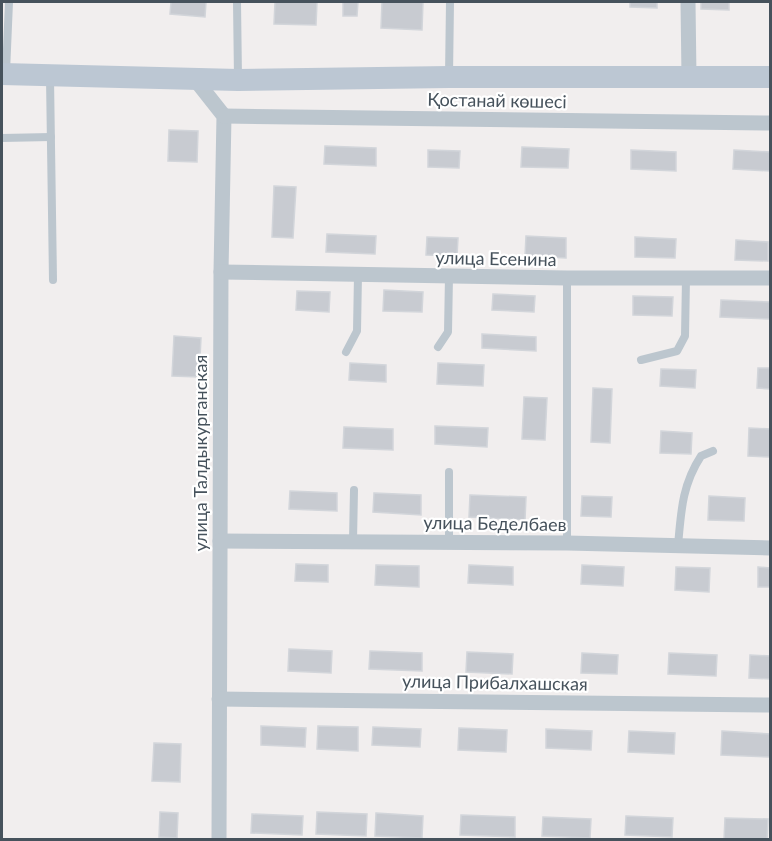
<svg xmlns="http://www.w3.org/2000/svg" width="772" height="841" viewBox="0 0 772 841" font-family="Lato,sans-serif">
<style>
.building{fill:#c8cbd1;stroke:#d2d5da;stroke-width:1.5}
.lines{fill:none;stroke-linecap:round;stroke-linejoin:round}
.lane{stroke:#bcc6ce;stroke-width:8}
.street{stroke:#bcc6ce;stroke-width:15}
.secondary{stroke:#bcc7d3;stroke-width:22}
.labels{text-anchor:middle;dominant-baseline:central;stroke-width:4.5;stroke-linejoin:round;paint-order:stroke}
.street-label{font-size:18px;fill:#46525c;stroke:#fff}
</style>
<rect width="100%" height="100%" fill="#f1eeee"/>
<g class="building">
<polygon points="171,2 206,2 205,17 170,14"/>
<polygon points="275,2 317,2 316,25 274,24"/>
<polygon points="343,2 358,2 357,16 343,16"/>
<polygon points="382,2 423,2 422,30 381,28"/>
<polygon points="630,2 657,2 657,8 630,7"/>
<polygon points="701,2 729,2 729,10 701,9"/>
<polygon points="169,130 198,131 197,162 168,161"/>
<polygon points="325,146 376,148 376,166 324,164"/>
<polygon points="522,147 569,149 568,168 521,167"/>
<polygon points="428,150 460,151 459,168 428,167"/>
<polygon points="631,150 676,152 676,171 631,169"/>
<polygon points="734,150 770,152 770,171 733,169"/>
<polygon points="274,186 296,187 293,238 272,237"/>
<polygon points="327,234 376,236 375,254 326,252"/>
<polygon points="526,236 566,238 566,258 525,256"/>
<polygon points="427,237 458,238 457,256 426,255"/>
<polygon points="635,237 676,239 675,258 635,257"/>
<polygon points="736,240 768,242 768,261 735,260"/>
<polygon points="384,290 423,292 422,312 383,311"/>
<polygon points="297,291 330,292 329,312 296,310"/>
<polygon points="493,294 535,296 534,312 492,310"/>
<polygon points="633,296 673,297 672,316 633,315"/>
<polygon points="721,300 770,302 770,319 720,317"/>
<polygon points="482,334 536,337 536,351 482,348"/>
<polygon points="174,336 201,338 199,377 172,376"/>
<polygon points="350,363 386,365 386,382 349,380"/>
<polygon points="438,363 484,365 483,386 437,384"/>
<polygon points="758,368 770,368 770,389 757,388"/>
<polygon points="661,369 696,370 695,388 660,386"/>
<polygon points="593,388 612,389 610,443 591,442"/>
<polygon points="524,397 547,398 545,440 522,439"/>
<polygon points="435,426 488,428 487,447 435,444"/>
<polygon points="344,427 393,429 393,450 343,448"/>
<polygon points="749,428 770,429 770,457 748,456"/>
<polygon points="661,431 692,433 691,454 660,453"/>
<polygon points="290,491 337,493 337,511 289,509"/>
<polygon points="374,493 421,495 421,515 373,512"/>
<polygon points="470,495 526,497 525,520 469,517"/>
<polygon points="582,496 612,497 611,517 581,516"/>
<polygon points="709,496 745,498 744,521 708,520"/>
<polygon points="296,564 328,565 328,582 295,581"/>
<polygon points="376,565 419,566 419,587 375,585"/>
<polygon points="469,565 513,567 513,585 468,583"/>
<polygon points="582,565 624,567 623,586 581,584"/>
<polygon points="676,567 710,568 709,592 675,590"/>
<polygon points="758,567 770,568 770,587 758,587"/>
<polygon points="289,649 332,651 331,673 288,671"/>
<polygon points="370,651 422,653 422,671 369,669"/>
<polygon points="467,652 513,654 512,674 466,672"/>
<polygon points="582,653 618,655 617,674 581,673"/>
<polygon points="669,653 717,655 716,676 668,674"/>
<polygon points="750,655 770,656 770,679 749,678"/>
<polygon points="261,726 306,728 305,747 261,745"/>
<polygon points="318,726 358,727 358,751 317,749"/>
<polygon points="373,727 421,729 420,747 372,745"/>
<polygon points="459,728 507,730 506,752 458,750"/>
<polygon points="546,729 592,731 591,750 546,748"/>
<polygon points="629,731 675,733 674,754 628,752"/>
<polygon points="722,731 770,734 770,757 721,755"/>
<polygon points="154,743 181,744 180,782 152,781"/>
<polygon points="160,812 178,813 177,838 159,837"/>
<polygon points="317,812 367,814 366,836 316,834"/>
<polygon points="376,813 423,816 422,838 375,836"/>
<polygon points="252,814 303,816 302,835 251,833"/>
<polygon points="461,815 515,817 515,837 460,835"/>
<polygon points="626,816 673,818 672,837 625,835"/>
<polygon points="543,817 591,819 590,838 542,836"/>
<polygon points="725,818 768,819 767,840 724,840"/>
</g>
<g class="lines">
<g class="lane">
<polyline points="237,2 238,78"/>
<polyline points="6,72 9,2"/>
<polyline points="449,76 450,2"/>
<polyline points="50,78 53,280"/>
<polyline points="2,138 51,137"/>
<polyline points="438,347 448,332 449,276"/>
<polyline points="346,352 357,331 358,275"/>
<polyline points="641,360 677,351 685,336 686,278"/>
<polyline points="353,541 354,490"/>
<polyline points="449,542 449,472"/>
<polyline points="567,543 567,278"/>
<path d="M678,546C681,512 682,485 701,456L713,451"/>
</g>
<g class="street">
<polyline points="688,2 689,77"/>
<polyline points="194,78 224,116 221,272 219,840"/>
<polyline points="224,116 770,123"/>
<polyline points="221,272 567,278 770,278"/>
<polyline points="220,541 567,543 770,548"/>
<polyline points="219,699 770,705"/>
</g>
<polyline class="secondary" points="2,74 238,80 449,77 770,77"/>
</g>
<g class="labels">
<g class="street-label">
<text transform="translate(497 100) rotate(1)">Қостанай көшесі</text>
<text transform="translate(496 258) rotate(1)">улица Есенина</text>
<text transform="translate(200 453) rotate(-90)">улица Талдыкурганская</text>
<text transform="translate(495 523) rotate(1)">улица Беделбаев</text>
<text transform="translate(495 682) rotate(1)">улица Прибалхашская</text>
</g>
</g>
<rect width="772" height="841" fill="none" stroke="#46525c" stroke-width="6"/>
</svg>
